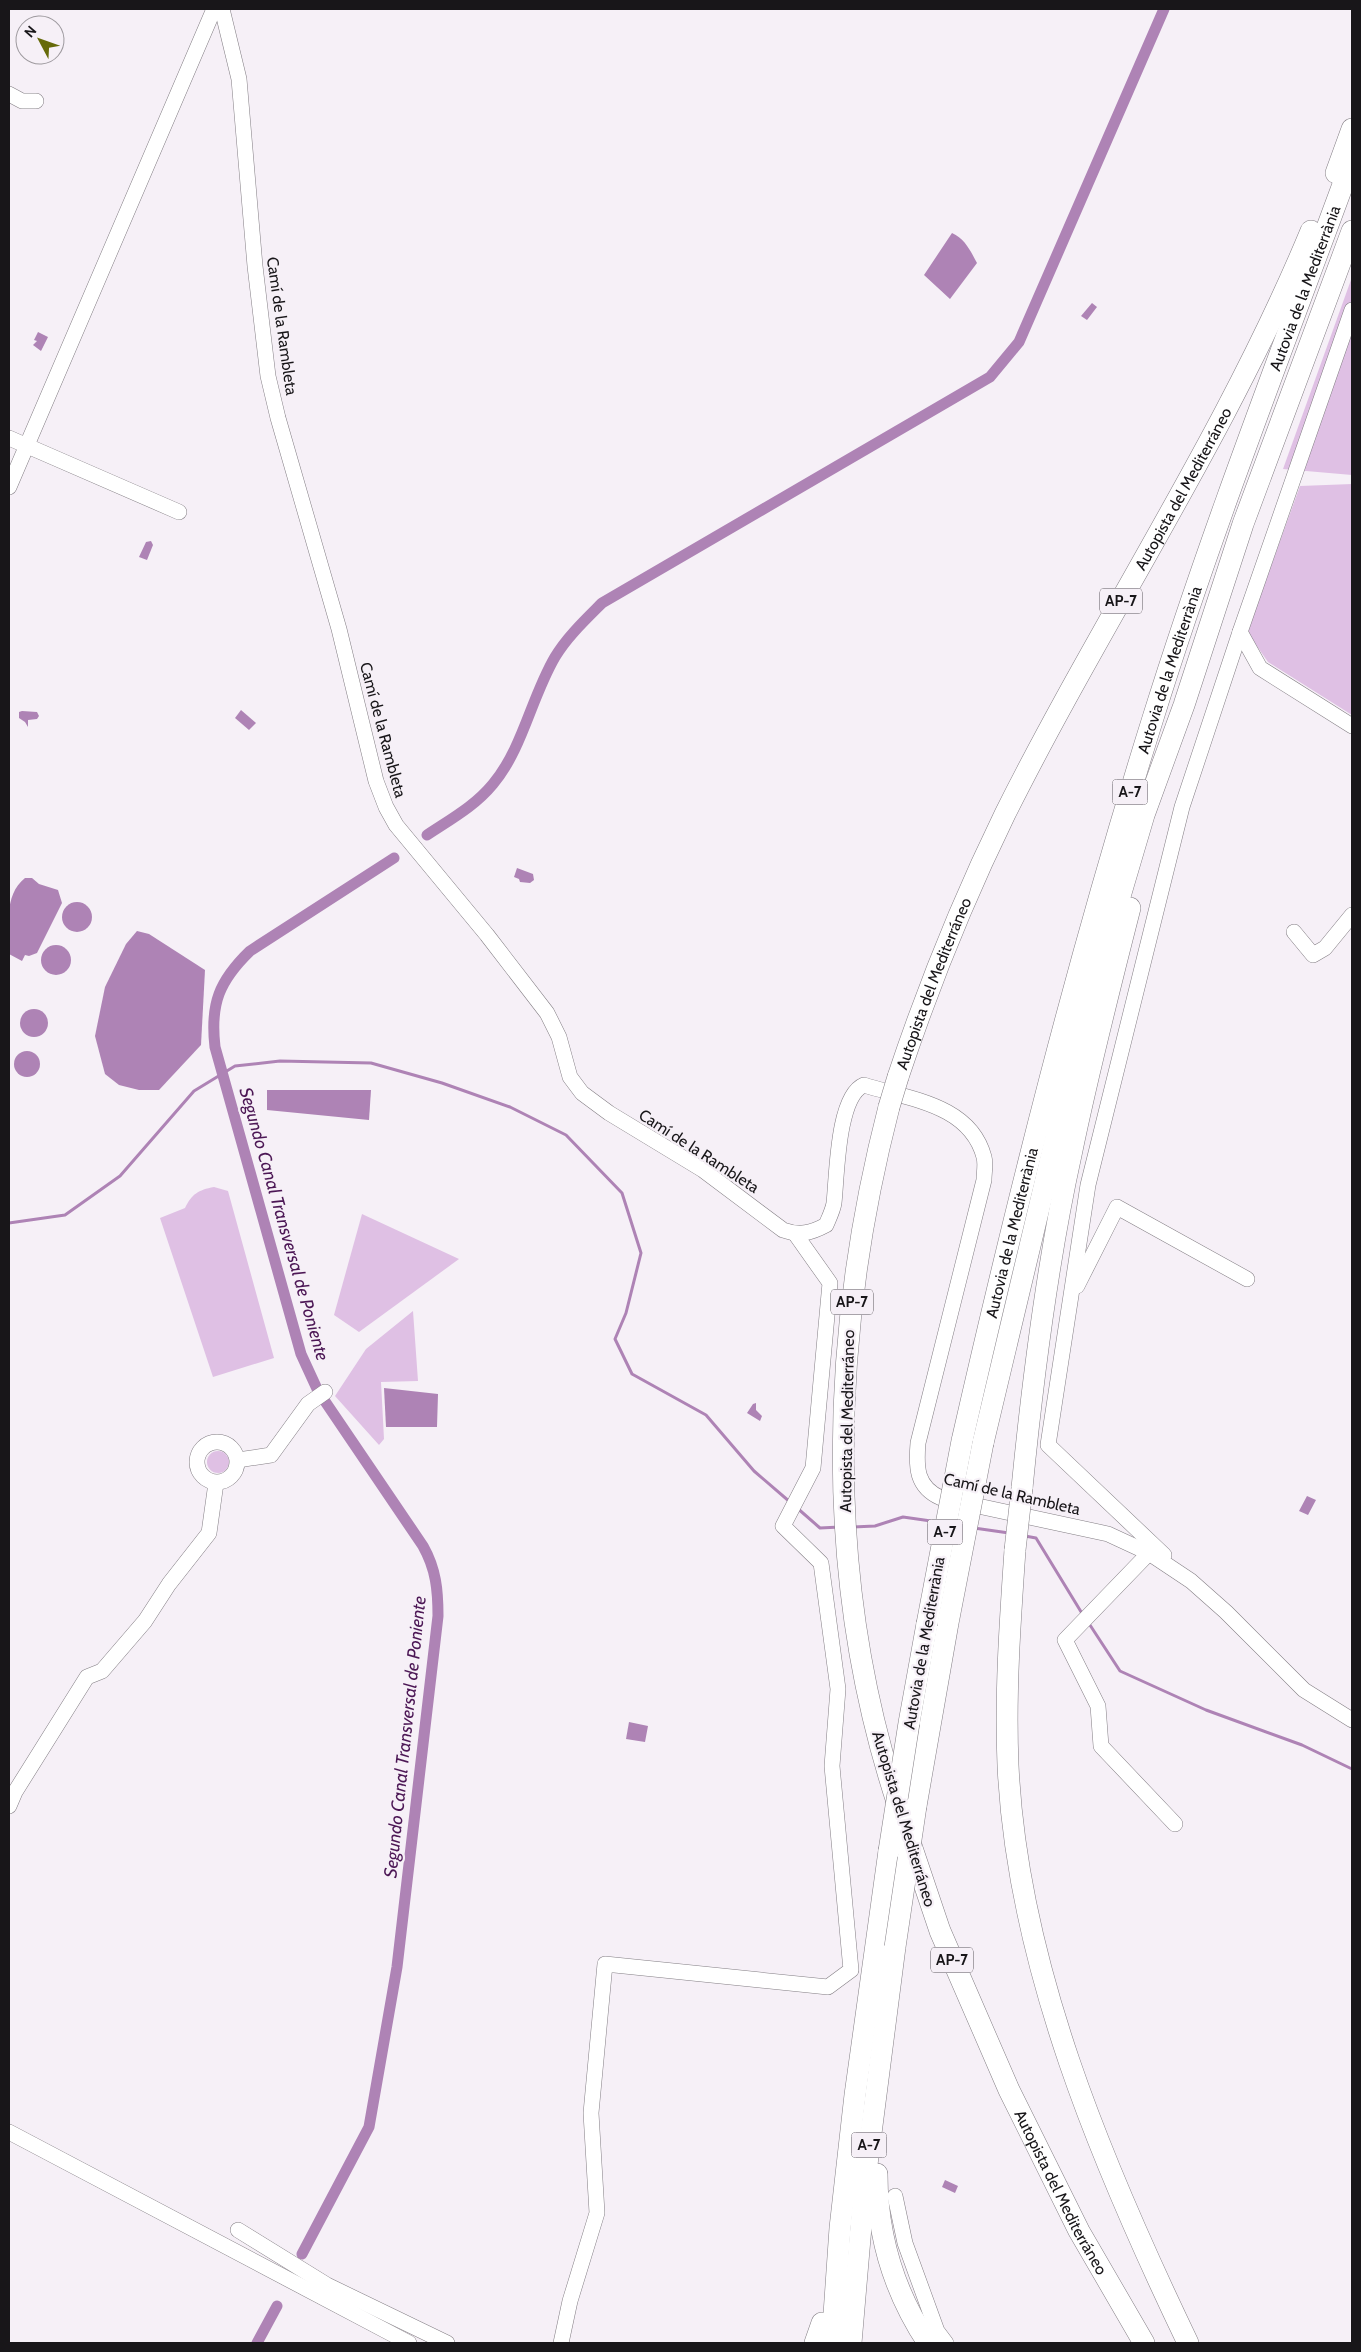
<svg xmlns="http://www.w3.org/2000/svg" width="1361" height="2352" viewBox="0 0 1361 2352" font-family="Cabin,sans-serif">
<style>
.green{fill:#dfc0e4}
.water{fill:#ae83b5}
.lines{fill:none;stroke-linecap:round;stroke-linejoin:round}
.stream{stroke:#ae83b5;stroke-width:3}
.canal{stroke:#ae83b5;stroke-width:11}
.minor-casing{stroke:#837e84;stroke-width:16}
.highway-casing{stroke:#837e84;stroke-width:22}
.minor{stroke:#fff;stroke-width:15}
.highway{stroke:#fff;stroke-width:21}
.highway-bridge-casing{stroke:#837e84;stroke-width:22;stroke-linecap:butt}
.highway-bridge{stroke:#fff;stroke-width:21}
.labels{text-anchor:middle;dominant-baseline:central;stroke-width:4.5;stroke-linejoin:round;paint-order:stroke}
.shield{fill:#f6f0f7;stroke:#5b575c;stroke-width:1}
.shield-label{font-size:15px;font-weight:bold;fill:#181619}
.street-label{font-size:16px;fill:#181619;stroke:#f6f0f7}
.water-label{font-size:18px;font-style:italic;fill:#4c1755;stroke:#f6f0f7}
</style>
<rect width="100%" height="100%" fill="#f6f0f7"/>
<g class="green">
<polygon points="1352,277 1352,475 1283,469"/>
<polygon points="1352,484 1352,715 1268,662 1247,632 1300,486"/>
<path d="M214,1187L228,1191L274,1358L213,1377L160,1218L185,1208C192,1194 198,1190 214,1187Z"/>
<polygon points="362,1214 459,1259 359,1332 334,1315"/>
<polygon points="413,1311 418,1381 381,1382 384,1439 379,1445 335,1396 366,1349"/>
<circle cx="218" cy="1462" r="11"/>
</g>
<g class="water">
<path d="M952,233C965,239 970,250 977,263L950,299L924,275Z"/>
<polygon points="1092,303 1097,307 1087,320 1081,316"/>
<polygon points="38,332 48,337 41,351 33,345 37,341 34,340"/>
<polygon points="151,541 153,545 147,560 139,557 146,542"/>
<polygon points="241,710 256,723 249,730 235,718"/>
<polygon points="22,711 37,712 39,716 37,719 28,720 28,727 25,722 19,718 19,712"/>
<polygon points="517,868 533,874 534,880 530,883 520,882 519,879 514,877"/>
<path d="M25,878H32L39,884L58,890L62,903L37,953L29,956L25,955L22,961L9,954C9,930 3,895 25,878Z"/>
<circle cx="77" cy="917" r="15"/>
<polygon points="137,931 149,934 205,970 201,1045 159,1090 139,1090 119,1085 105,1074 95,1036 105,987 126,944"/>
<circle cx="56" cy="960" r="15"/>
<circle cx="34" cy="1023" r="14"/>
<circle cx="27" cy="1064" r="13"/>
<polygon points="267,1090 371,1090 369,1120 267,1110"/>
<polygon points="384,1388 438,1394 437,1427 386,1427"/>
<polygon points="756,1403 756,1410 762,1416 760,1421 747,1413 753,1404"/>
<polygon points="1307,1496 1316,1500 1308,1515 1299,1511"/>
<polygon points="629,1722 648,1726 645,1742 626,1739"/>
<polygon points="945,2180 958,2186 955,2193 942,2187"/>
</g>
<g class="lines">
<g class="stream">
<polyline points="9,1223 65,1215 120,1176 194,1091 235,1066 280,1061 371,1063 442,1083 510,1107 566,1135 622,1193 641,1253 626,1313 615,1339 632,1374 706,1415 754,1471 790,1502"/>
<polyline points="796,1507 820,1528 840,1527"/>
<polyline points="853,1527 875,1526 903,1517 938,1522"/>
<polyline points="974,1528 1009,1533"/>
<polyline points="1025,1536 1036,1538 1083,1615"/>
<polyline points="1088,1622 1120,1671 1206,1710 1302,1745 1352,1769"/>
</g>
<g class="canal">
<path d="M427,835C451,819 475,806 493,784C523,748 531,698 555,657C567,637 585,620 602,603L990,377L1019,342L1164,9"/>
<path d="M302,2254L369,2127L397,1967L438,1616C438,1590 436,1569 423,1546L318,1391L301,1354L215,1047C210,1004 219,981 250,951L394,858"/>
<polyline points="257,2343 277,2306"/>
</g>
<g class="minor-casing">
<g id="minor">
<path d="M222,9L239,79L255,266L268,376L278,418L339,629L376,781L386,807L396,825L487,935L547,1013L559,1037L570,1077L582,1093L609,1113L703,1170L783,1230C800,1236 811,1233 826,1225C829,1218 833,1210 834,1203C837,1177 837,1096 864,1085C908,1099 970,1104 984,1157C986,1164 984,1172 984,1180L918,1443C916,1467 916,1487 941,1498L1108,1534L1149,1553L1191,1581L1226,1612L1304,1690L1352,1720"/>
<polyline points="9,94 22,101 36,101"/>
<polyline points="1352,310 1240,632 1260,668 1352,726"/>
<polyline points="9,438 179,512"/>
<polyline points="9,487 214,9"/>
<polyline points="1294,932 1313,955 1325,948 1352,915"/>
<polyline points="1077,1286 1117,1207 1247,1279"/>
<circle cx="217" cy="1462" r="20"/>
<polyline points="238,1460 271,1455 308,1404 325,1392"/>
<polyline points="1149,1553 1065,1640 1098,1706 1101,1746 1175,1824"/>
<polyline points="1164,1555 1048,1445 1088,1185 1182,807 1240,632"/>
<polyline points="9,1806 15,1792 87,1677 102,1671 145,1621 169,1584 209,1533 216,1483"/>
<polyline points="9,2132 409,2343"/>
<polyline points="895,2196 905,2243 937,2331 946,2343"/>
<polyline points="238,2230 327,2285 447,2343"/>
<polyline points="561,2343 570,2301 597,2213 591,2113 605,1964 828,1987 851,1970 832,1766 838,1689 821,1563 783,1526 813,1468 830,1283 796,1235"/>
</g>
</g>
<g class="highway-casing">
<g id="highway">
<polyline points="1336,173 1352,129"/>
<path id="s1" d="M898,1077C928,987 963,900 1005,814C1103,618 1227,434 1311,231"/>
<path d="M889,1107C830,1335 823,1579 898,1805"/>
<path id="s2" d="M962,1441C1018,1196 1078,957 1153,718C1212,529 1284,345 1352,160"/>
<polyline points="983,1443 1085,1015 1144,815 1184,705 1243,524 1352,231"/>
<path d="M1022,1488C1033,1376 1047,1264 1071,1155C1088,1072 1109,990 1130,908"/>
<path d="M1015,1550C1010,1622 1005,1694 1008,1765C1017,1964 1103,2166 1188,2343"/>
<polyline points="909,1723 927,1624"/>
<polyline points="916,1806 948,1623"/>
<path id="s3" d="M909,1839L940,1931L1009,2090L1079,2231L1144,2343"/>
<path d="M877,2174C877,2235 894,2292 928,2343"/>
<polyline points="815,2343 822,2323"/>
<polyline points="832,2343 840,2228 855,2095 889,1851"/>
<polyline points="851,2343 865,2180 895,1947"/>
</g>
</g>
<use href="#minor" class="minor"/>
<use href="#highway" class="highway"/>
<g class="highway-bridge-casing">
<g id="highway-bridge">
<polyline points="889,1107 898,1077"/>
<polyline points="1015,1550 1022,1488"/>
<polyline points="948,1623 983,1443"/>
<polyline points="927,1624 962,1441"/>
<polyline points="889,1851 909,1723"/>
<polyline points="895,1947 916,1806"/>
</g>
</g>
<use href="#highway-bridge" class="highway-bridge"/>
</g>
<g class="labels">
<g class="shield">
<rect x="1100" y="588.5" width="42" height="25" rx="4"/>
<rect x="1112.5" y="779.5" width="35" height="25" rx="4"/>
<rect x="831" y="1289.5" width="42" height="25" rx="4"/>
<rect x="927.5" y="1519.5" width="35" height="25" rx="4"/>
<rect x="931" y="1947.5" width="42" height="25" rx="4"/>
<rect x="851.5" y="2132.5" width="35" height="25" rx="4"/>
</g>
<g class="shield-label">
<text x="1121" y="601">AP-7</text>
<text x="1130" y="792">A-7</text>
<text x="852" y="1302">AP-7</text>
<text x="945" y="1532">A-7</text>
<text x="952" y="1960">AP-7</text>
<text x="869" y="2145">A-7</text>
</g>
<g class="street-label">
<text stroke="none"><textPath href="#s2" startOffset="1204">Autovia de la Mediterrània</textPath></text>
<text transform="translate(282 326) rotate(82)">Camí de la Rambleta</text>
<text stroke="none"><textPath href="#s1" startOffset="655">Autopista del Mediterráneo</textPath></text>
<text stroke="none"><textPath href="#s2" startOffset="799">Autovia de la Mediterrània</textPath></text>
<text transform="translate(383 730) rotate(75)">Camí de la Rambleta</text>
<text stroke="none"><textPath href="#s1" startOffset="100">Autopista del Mediterráneo</textPath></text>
<text transform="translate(699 1151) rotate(33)">Camí de la Rambleta</text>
<text stroke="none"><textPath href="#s2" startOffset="214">Autovia de la Mediterrània</textPath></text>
<text transform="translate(847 1421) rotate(-89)">Autopista del Mediterráneo</text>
<text transform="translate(1012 1494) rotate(13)">Camí de la Rambleta</text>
<text transform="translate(924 1643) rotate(-80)">Autovia de la Mediterrània</text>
<text transform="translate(904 1819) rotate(73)">Autopista del Mediterráneo</text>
<text stroke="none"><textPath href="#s3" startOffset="385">Autopista del Mediterráneo</textPath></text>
</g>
<g class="water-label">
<text transform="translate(284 1224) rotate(74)">Segundo Canal Transversal de Poniente</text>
<text transform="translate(405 1737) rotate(-84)">Segundo Canal Transversal de Poniente</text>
</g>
</g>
<rect width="1361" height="2352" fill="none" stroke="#181619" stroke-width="20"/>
<g transform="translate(40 40) rotate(311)"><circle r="24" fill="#f6f0f7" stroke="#9d999e"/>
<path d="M0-4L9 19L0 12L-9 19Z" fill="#666a09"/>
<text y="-8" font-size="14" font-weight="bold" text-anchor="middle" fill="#181619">N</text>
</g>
</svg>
